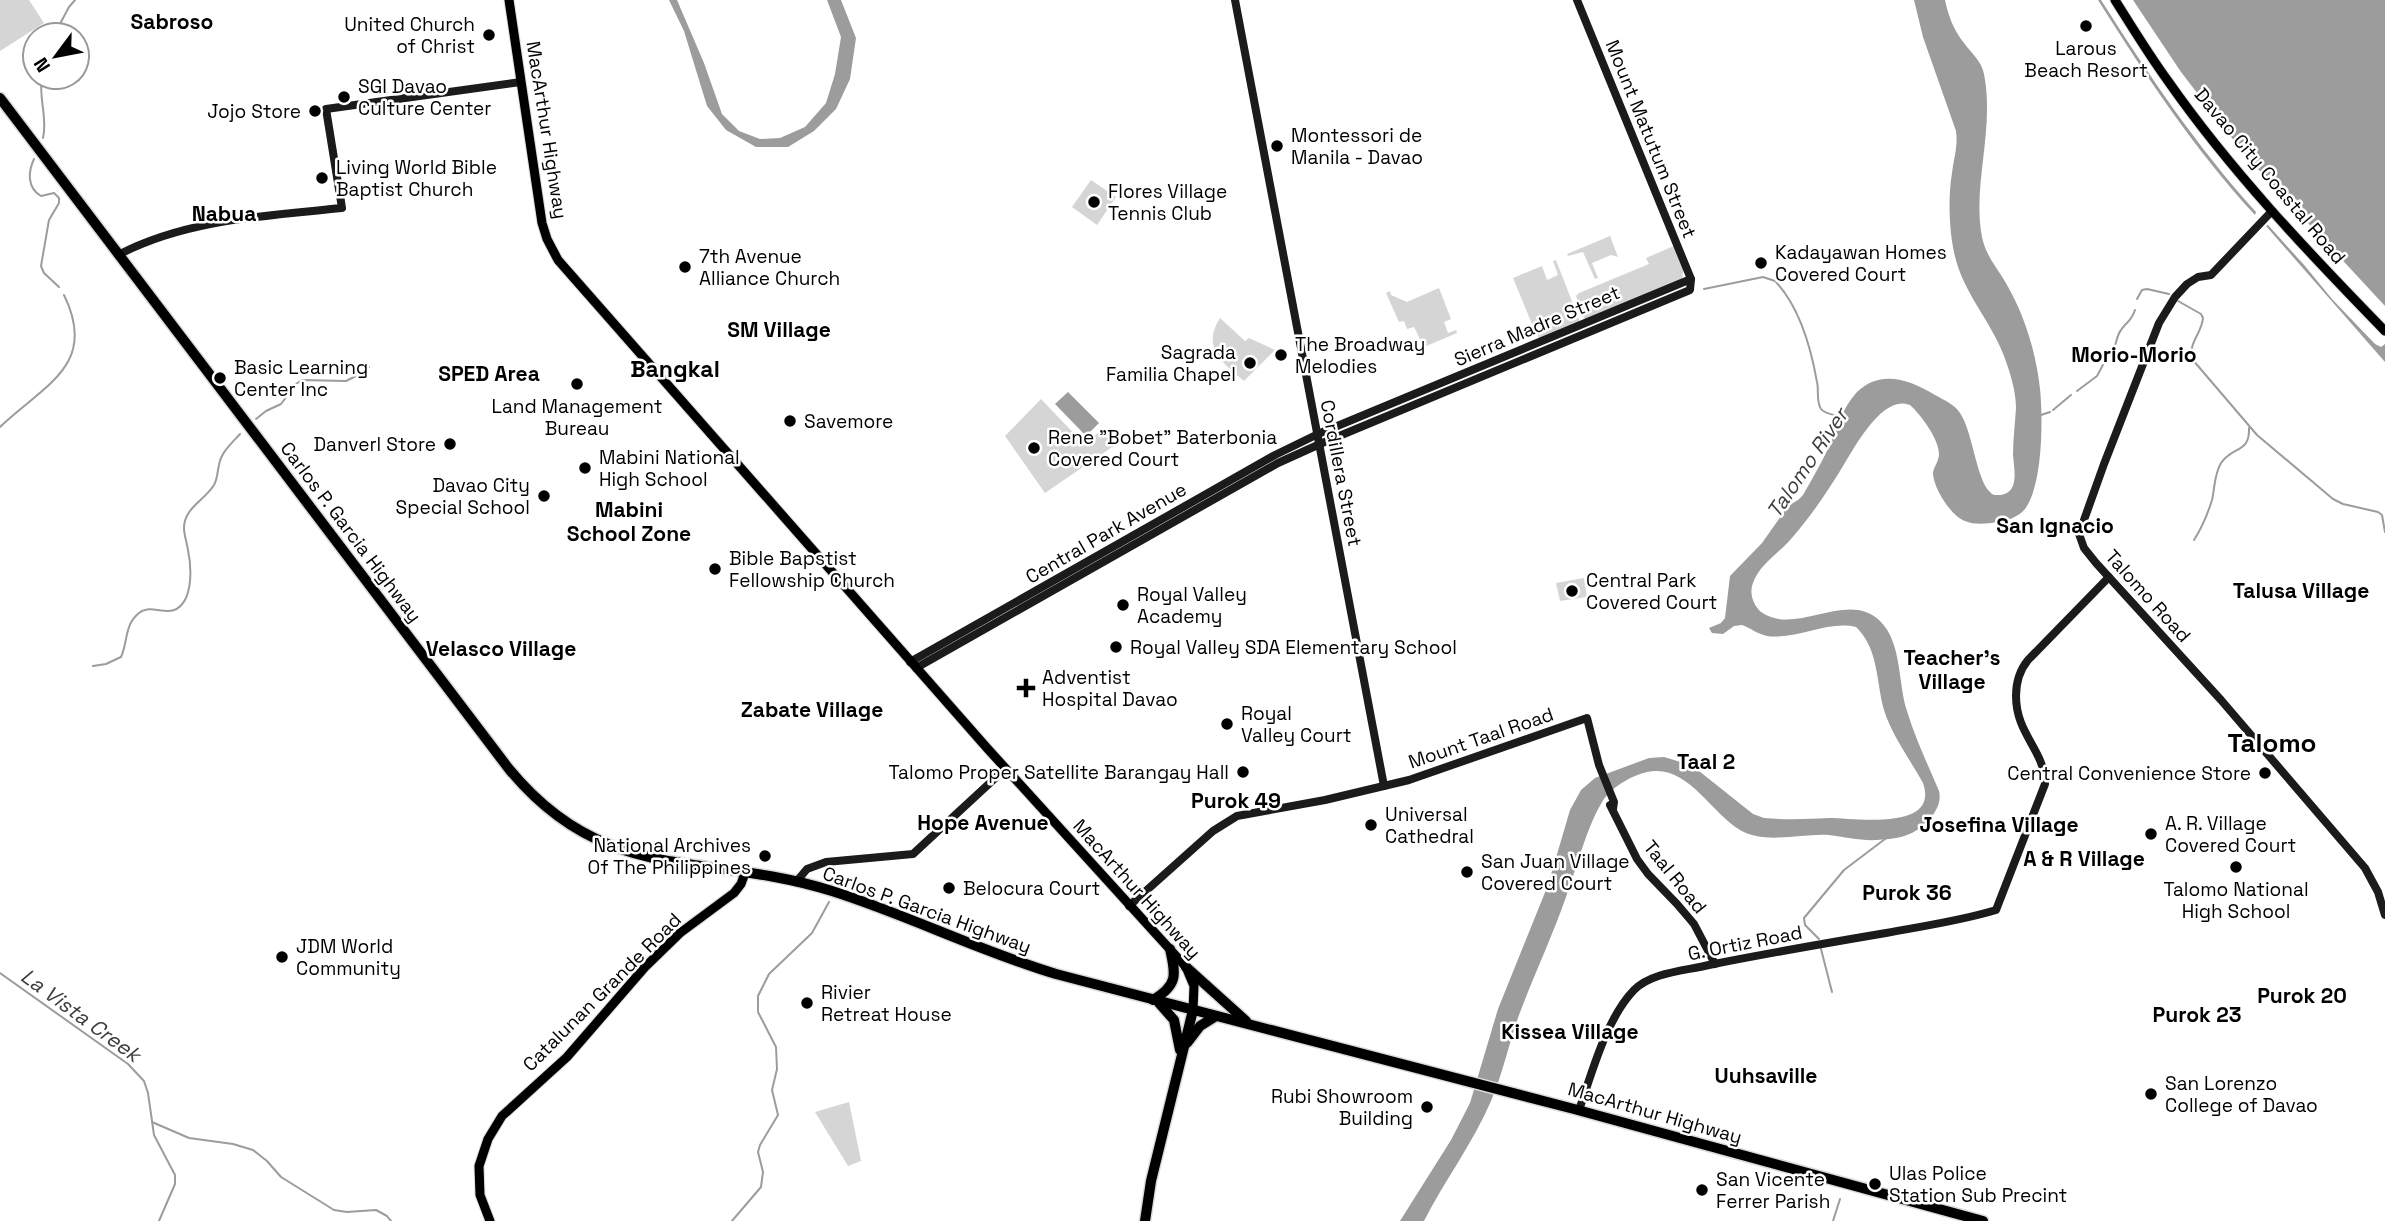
<svg xmlns="http://www.w3.org/2000/svg" width="2385" height="1221" viewBox="0 0 2385 1221" font-family="'Space Grotesk',sans-serif">
<style>
.green{fill:#d5d5d5}
.water{fill:#9c9c9c}
.lines{fill:none;stroke-linecap:round;stroke-linejoin:round}
.stream{stroke:#9c9c9c;stroke-width:2}
.primary-casing{stroke:#dbdbdb;stroke-width:11}
.highway-casing{stroke:#dbdbdb;stroke-width:13}
.secondary{stroke:#1b1b1b;stroke-width:8}
.primary{stroke:#000;stroke-width:9}
.highway{stroke:#000;stroke-width:10}
.poi-dot{fill:#000;stroke:#fff;stroke-width:2.5}
.labels{text-anchor:middle;dominant-baseline:central;stroke-width:5;stroke-linejoin:round;paint-order:stroke}
.poi-label{font-size:19px;fill:#000;stroke:#fff;text-anchor:start}
.street-label{font-size:19px;fill:#000;stroke:#fff}
.neighbourhood-label{font-size:21px;font-weight:bold;fill:#000;stroke:#fff}
.water-label{font-size:21px;font-style:italic;fill:#3d3d3d;stroke:#fff}
.quarter-label{font-size:23px;font-weight:bold;fill:#000;stroke:#fff}
.district-label{font-size:26px;font-weight:bold;fill:#000;stroke:#fff}
</style>
<rect width="100%" height="100%" fill="#fff"/>
<g class="green">
<polygon points="0,0 29,0 44,23 0,51"/>
<polygon points="1091,180 1116,197 1097,225 1072,207"/>
<polygon points="1610,236 1618,257 1611,255 1592,263 1598,278 1595,279 1583,252 1568,256 1567,254"/>
<polygon points="1676,245 1684,265 1682,279 1585,320 1576,296 1579,293 1649,264 1646,258"/>
<polygon points="1556,260 1580,322 1539,339 1537,333 1548,329 1547,318 1532,324 1513,278 1542,266 1547,280 1558,275 1553,261"/>
<polygon points="1439,288 1451,319 1444,322 1448,333 1456,330 1457,333 1424,347 1414,327 1407,329 1404,321 1399,322 1386,293 1390,291 1391,295 1407,302"/>
<path d="M1220,318L1245,341L1249,338L1275,350L1244,381C1223,363 1201,348 1220,318Z"/>
<polygon points="1041,399 1085,445 1103,428 1118,443 1045,493 1005,436"/>
<polygon points="1584,578 1587,597 1560,601 1556,583"/>
<polygon points="849,1102 861,1161 848,1166 815,1112"/>
</g>
<g class="water">
<polygon points="669,0 677,0 704,63 722,114 739,131 760,139 780,138 805,127 826,103 835,74 841,37 827,0 841,0 856,38 850,79 836,109 814,131 788,147 756,147 726,130 707,106 684,31"/>
<path d="M1914,0H1945C1948,15 1954,31 1964,43C1972,54 1981,60 1984,74C1995,130 1972,185 1982,237C1985,252 1993,263 2001,275C2011,291 2020,309 2026,327C2033,347 2038,369 2040,389C2043,418 2043,485 2025,509C2019,517 2006,521 1997,522C1987,524 1974,525 1965,521C1951,516 1934,489 1933,474C1933,467 1939,462 1939,454C1939,439 1921,415 1910,405C1884,394 1857,443 1846,461C1830,488 1812,515 1791,539C1779,553 1759,565 1753,583C1749,593 1753,605 1761,612C1796,637 1847,589 1880,621C1902,642 1898,684 1907,711C1915,738 1928,765 1939,791C1943,806 1929,822 1917,830C1905,838 1891,839 1877,840C1861,841 1845,837 1829,835C1802,833 1765,845 1740,830C1706,809 1683,754 1635,776C1623,781 1608,791 1602,802C1586,829 1577,867 1566,897C1552,937 1534,975 1519,1015C1509,1043 1503,1073 1491,1101C1473,1143 1445,1180 1424,1221H1400L1451,1140L1470,1103L1498,1009L1548,885L1570,810L1581,790L1595,778L1649,758L1664,757L1684,763L1699,771L1753,814L1764,818C1786,820 1807,819 1829,818C1854,818 1940,832 1923,783C1911,761 1891,734 1884,710C1876,682 1879,649 1856,627C1828,620 1797,640 1767,636C1757,634 1751,628 1742,625L1734,626L1723,634L1712,633L1709,628L1721,623L1725,618L1730,576L1762,543L1788,506L1798,500L1803,495C1811,481 1819,467 1826,453C1836,432 1841,409 1857,392C1881,369 1910,380 1935,395C1944,400 1954,404 1960,413C1973,432 1976,479 1990,492C1993,496 1996,495 2000,495C2020,493 2014,469 2013,455C2013,439 2015,424 2016,408C2016,391 2010,372 2004,356C1990,319 1962,292 1954,252C1949,228 1948,197 1952,173C1954,157 1958,147 1956,131L1923,37Z"/>
<path d="M2098,0H2101C2148,74 2197,147 2256,212L2255,215C2195,150 2145,75 2098,0Z"/>
<polygon points="2133,0 2385,0 2385,306 2245,155 2181,72"/>
<polygon points="2268,225 2305,266 2332,299 2375,344 2381,347 2385,344 2385,362 2266,226"/>
<polygon points="1068,392 1099,423 1086,436 1055,404"/>
</g>
<g class="lines">
<g class="stream">
<polyline points="54,35 69,7 75,0"/>
<path d="M42,77C38,98 48,117 43,138"/>
<path d="M34,159C28,172 27,188 41,196L54,193L59,198V203L49,220L41,266L44,273L59,287"/>
<path d="M1704,289L1763,277L1775,281C1799,306 1811,348 1817,382C1819,389 1816,402 1821,409C1825,414 1835,415 1841,417"/>
<polyline points="2137,299 2142,290 2147,289 2169,294"/>
<path d="M2178,301L2201,314L2203,318C2202,333 2188,343 2192,359L2257,435L2333,499L2343,504L2378,512L2382,515L2385,532"/>
<path d="M2111,353C2117,346 2116,336 2121,330C2127,321 2131,322 2135,310"/>
<polyline points="2077,391 2097,376 2105,361"/>
<polyline points="2053,410 2071,395"/>
<polyline points="2041,415 2050,412"/>
<polyline points="256,419 266,411 281,404 296,384 302,380 346,381 362,373 369,367"/>
<path d="M0,427C42,386 99,366 64,295"/>
<path d="M2194,540C2201,529 2208,513 2212,500C2215,487 2214,475 2221,463C2233,446 2250,453 2249,428"/>
<path d="M93,666L106,664L121,657C128,642 124,625 139,613C154,601 173,624 186,598C192,584 191,564 188,550C187,543 184,535 184,528C184,508 204,501 214,485C218,478 217,472 219,465C221,452 232,443 240,434"/>
<polyline points="1819,939 1805,925 1804,918 1844,870 1885,839"/>
<polyline points="1821,949 1832,992"/>
<polyline points="0,973 128,1064 144,1081 148,1093 154,1135 175,1175 175,1184 159,1221"/>
<polyline points="152,1122 189,1138 233,1144 253,1150 267,1161 281,1177 334,1210 347,1212 376,1210 387,1216 391,1221"/>
<polyline points="732,1221 761,1187 763,1172 758,1152 760,1145 778,1115 772,1090 777,1069 776,1047 758,1012 758,996 769,974 812,933 829,902"/>
<polyline points="1833,1221 1840,1199"/>
</g>
<g class="primary-casing">
<g id="primary">
<polyline points="509,0 542,223 547,239 558,260 987,748 1186,967 1194,986 1193,1010"/>
<path d="M2115,0C2132,27 2149,55 2168,81C2231,171 2308,252 2385,331"/>
<polyline points="490,1221 480,1195 479,1166 488,1139 502,1116 567,1057 645,967 680,933 734,893 741,884 745,873"/>
</g>
</g>
<g class="highway-casing">
<g id="highway">
<path d="M0,98L509,769C606,887 706,851 832,891C908,915 979,951 1056,974L1574,1109L1983,1221"/>
<polyline points="1186,967 1246,1021"/>
<path d="M1153,1000C1178,985 1176,975 1170,949"/>
<polyline points="1159,1003 1174,1020 1180,1050"/>
<polyline points="1187,1043 1200,1026 1216,1016"/>
<polyline points="1145,1221 1151,1181 1193,1010"/>
</g>
</g>
<g class="secondary">
<polyline points="1235,0 1384,786"/>
<polyline points="2272,211 2211,275 2198,277 2187,284 2175,297 2159,323 2104,464 2079,534 2084,548 2096,563 2221,700 2365,868 2378,892 2385,915"/>
<path d="M118,255C186,219 267,216 342,208L326,109L521,82"/>
<polyline points="910,662 1275,455 1318,434 1691,279"/>
<polyline points="916,668 1278,463 1320,444 1690,290 1691,279 1577,0"/>
<polyline points="1610,805 1637,859 1648,874 1677,904 1694,924 1715,964"/>
<polyline points="796,882 807,869 826,862 913,854 1005,769"/>
<polyline points="1129,906 1213,831 1237,816 1325,800 1409,780 1587,718 1599,765 1614,802 1613,809"/>
<path d="M1579,1110C1592,1073 1606,1019 1634,990C1652,972 1685,971 1709,965C1768,953 1827,943 1886,933C1923,926 1960,921 1996,910L2045,784C2045,750 2016,735 2016,696C2016,682 2019,671 2028,660L2109,577"/>
</g>
<use href="#primary" class="primary"/>
<use href="#highway" class="highway"/>
</g>
<g class="poi-dot">
<circle cx="2086" cy="26" r="7"/>
<circle cx="489" cy="35" r="7"/>
<circle cx="344" cy="97" r="7"/>
<circle cx="315" cy="111" r="7"/>
<circle cx="1277" cy="146" r="7"/>
<circle cx="322" cy="178" r="7"/>
<circle cx="1094" cy="202" r="7"/>
<circle cx="1761" cy="263" r="7"/>
<circle cx="685" cy="267" r="7"/>
<circle cx="1281" cy="355" r="7"/>
<circle cx="1250" cy="363" r="7"/>
<circle cx="220" cy="378" r="7"/>
<circle cx="577" cy="384" r="7"/>
<circle cx="790" cy="421" r="7"/>
<circle cx="450" cy="444" r="7"/>
<circle cx="1034" cy="448" r="7"/>
<circle cx="585" cy="468" r="7"/>
<circle cx="544" cy="496" r="7"/>
<circle cx="715" cy="569" r="7"/>
<circle cx="1572" cy="591" r="7"/>
<circle cx="1123" cy="605" r="7"/>
<circle cx="1116" cy="647" r="7"/>
<path d="M1022.5 677.5h7v7h7v7h-7v7h-7v-7h-7v-7h7z"/>
<circle cx="1227" cy="724" r="7"/>
<circle cx="1243" cy="772" r="7"/>
<circle cx="2265" cy="773" r="7"/>
<circle cx="1371" cy="825" r="7"/>
<circle cx="2151" cy="834" r="7"/>
<circle cx="765" cy="856" r="7"/>
<circle cx="2236" cy="867" r="7"/>
<circle cx="1467" cy="872" r="7"/>
<circle cx="949" cy="888" r="7"/>
<circle cx="282" cy="957" r="7"/>
<circle cx="807" cy="1003" r="7"/>
<circle cx="2151" cy="1094" r="7"/>
<circle cx="1427" cy="1107" r="7"/>
<circle cx="1875" cy="1184" r="7"/>
<circle cx="1702" cy="1190" r="7"/>
</g>
<g class="labels">
<g class="poi-label">
<text x="475" y="24" text-anchor="end">United Church<tspan x="475" dy="22">of Christ</tspan></text>
<text x="2086" y="48" text-anchor="middle">Larous<tspan x="2086" dy="22">Beach Resort</tspan></text>
<text x="358" y="86">SGI Davao<tspan x="358" dy="22">Culture Center</tspan></text>
<text x="301" y="111" text-anchor="end">Jojo Store</text>
<text x="1291" y="135">Montessori de<tspan x="1291" dy="22">Manila - Davao</tspan></text>
<text x="336" y="167">Living World Bible<tspan x="336" dy="22">Baptist Church</tspan></text>
<text x="1108" y="191">Flores Village<tspan x="1108" dy="22">Tennis Club</tspan></text>
<text x="1775" y="252">Kadayawan Homes<tspan x="1775" dy="22">Covered Court</tspan></text>
<text x="699" y="256">7th Avenue<tspan x="699" dy="22">Alliance Church</tspan></text>
<text x="1295" y="344">The Broadway<tspan x="1295" dy="22">Melodies</tspan></text>
<text x="1236" y="352" text-anchor="end">Sagrada<tspan x="1236" dy="22">Familia Chapel</tspan></text>
<text x="234" y="367">Basic Learning<tspan x="234" dy="22">Center Inc</tspan></text>
<text x="577" y="406" text-anchor="middle">Land Management<tspan x="577" dy="22">Bureau</tspan></text>
<text x="804" y="421">Savemore</text>
<text x="1048" y="437">Rene "Bobet" Baterbonia<tspan x="1048" dy="22">Covered Court</tspan></text>
<text x="436" y="444" text-anchor="end">Danverl Store</text>
<text x="599" y="457">Mabini National<tspan x="599" dy="22">High School</tspan></text>
<text x="530" y="485" text-anchor="end">Davao City<tspan x="530" dy="22">Special School</tspan></text>
<text x="729" y="558">Bible Bapstist<tspan x="729" dy="22">Fellowship Church</tspan></text>
<text x="1586" y="580">Central Park<tspan x="1586" dy="22">Covered Court</tspan></text>
<text x="1137" y="594">Royal Valley<tspan x="1137" dy="22">Academy</tspan></text>
<text x="1130" y="647">Royal Valley SDA Elementary School</text>
<text x="1042" y="677">Adventist<tspan x="1042" dy="22">Hospital Davao</tspan></text>
<text x="1241" y="713">Royal<tspan x="1241" dy="22">Valley Court</tspan></text>
<text x="1229" y="772" text-anchor="end">Talomo Proper Satellite Barangay Hall</text>
<text x="2251" y="773" text-anchor="end">Central Convenience Store</text>
<text x="1385" y="814">Universal<tspan x="1385" dy="22">Cathedral</tspan></text>
<text x="2165" y="823">A. R. Village<tspan x="2165" dy="22">Covered Court</tspan></text>
<text x="751" y="845" text-anchor="end">National Archives<tspan x="751" dy="22">Of The Philippines</tspan></text>
<text x="1481" y="861">San Juan Village<tspan x="1481" dy="22">Covered Court</tspan></text>
<text x="963" y="888">Belocura Court</text>
<text x="2236" y="889" text-anchor="middle">Talomo National<tspan x="2236" dy="22">High School</tspan></text>
<text x="296" y="946">JDM World<tspan x="296" dy="22">Community</tspan></text>
<text x="821" y="992">Rivier<tspan x="821" dy="22">Retreat House</tspan></text>
<text x="2165" y="1083">San Lorenzo<tspan x="2165" dy="22">College of Davao</tspan></text>
<text x="1413" y="1096" text-anchor="end">Rubi Showroom<tspan x="1413" dy="22">Building</tspan></text>
<text x="1889" y="1173">Ulas Police<tspan x="1889" dy="22">Station Sub Precint</tspan></text>
<text x="1716" y="1179">San Vicente<tspan x="1716" dy="22">Ferrer Parish</tspan></text>
</g>
<g class="street-label">
<text transform="translate(547 130) rotate(81)">MacArthur Highway</text>
<text transform="translate(1651 139) rotate(68)">Mount Matutum Street</text>
<text transform="translate(2270 176) rotate(50)">Davao City Coastal Road</text>
<text transform="translate(1537 326) rotate(-23)">Sierra Madre Street</text>
<text transform="translate(1341 473) rotate(79)">Cordillera Street</text>
<text transform="translate(351 532) rotate(53)">Carlos P. Garcia Highway</text>
<text transform="translate(1106 533) rotate(-30)">Central Park Avenue</text>
<text transform="translate(2148 596) rotate(48)">Talomo Road</text>
<text transform="translate(1481 738) rotate(-19)">Mount Taal Road</text>
<text transform="translate(1675 877) rotate(51)">Taal Road</text>
<text transform="translate(1137 889) rotate(48)">MacArthur Highway</text>
<text transform="translate(927 910) rotate(20)">Carlos P. Garcia Highway</text>
<text transform="translate(1745 943) rotate(-11)">G. Ortiz Road</text>
<text transform="translate(602 992) rotate(-45)">Catalunan Grande Road</text>
<text transform="translate(1655 1113) rotate(16)">MacArthur Highway</text>
</g>
<g class="neighbourhood-label">
<text x="172" y="21">Sabroso</text>
<text x="224" y="213">Nabua</text>
<text x="779" y="329">SM Village</text>
<text x="2134" y="354">Morio-Morio</text>
<text x="489" y="373">SPED Area</text>
<text x="629" y="509">Mabini<tspan x="629" dy="24">School Zone</tspan></text>
<text x="2055" y="525">San Ignacio</text>
<text x="2301" y="590">Talusa Village</text>
<text x="501" y="648">Velasco Village</text>
<text x="1952" y="657">Teacher's<tspan x="1952" dy="24">Village</tspan></text>
<text x="812" y="709">Zabate Village</text>
<text x="1706" y="761">Taal 2</text>
<text x="1236" y="800">Purok 49</text>
<text x="983" y="822">Hope Avenue</text>
<text x="1999" y="824">Josefina Village</text>
<text x="2084" y="858">A &amp; R Village</text>
<text x="1907" y="892">Purok 36</text>
<text x="2302" y="995">Purok 20</text>
<text x="2197" y="1014">Purok 23</text>
<text x="1570" y="1031">Kissea Village</text>
<text x="1766" y="1075">Uuhsaville</text>
</g>
<g class="water-label">
<text transform="translate(1807 463) rotate(-56)">Talomo River</text>
<text transform="translate(81 1015) rotate(36)">La Vista Creek</text>
</g>
<g class="quarter-label">
<text x="675" y="369">Bangkal</text>
</g>
<g class="district-label">
<text x="2272" y="743">Talomo</text>
</g>
</g>
<g transform="translate(56 56) rotate(238)"><circle r="33" fill="#ffffff" stroke="#999999" stroke-width="2"/>
<path d="M0-5L12 26L0 18L-12 26Z" fill="#000000"/>
<text y="-10" font-size="19" font-weight="bold" text-anchor="middle" fill="#000000">N</text>
</g>
</svg>
